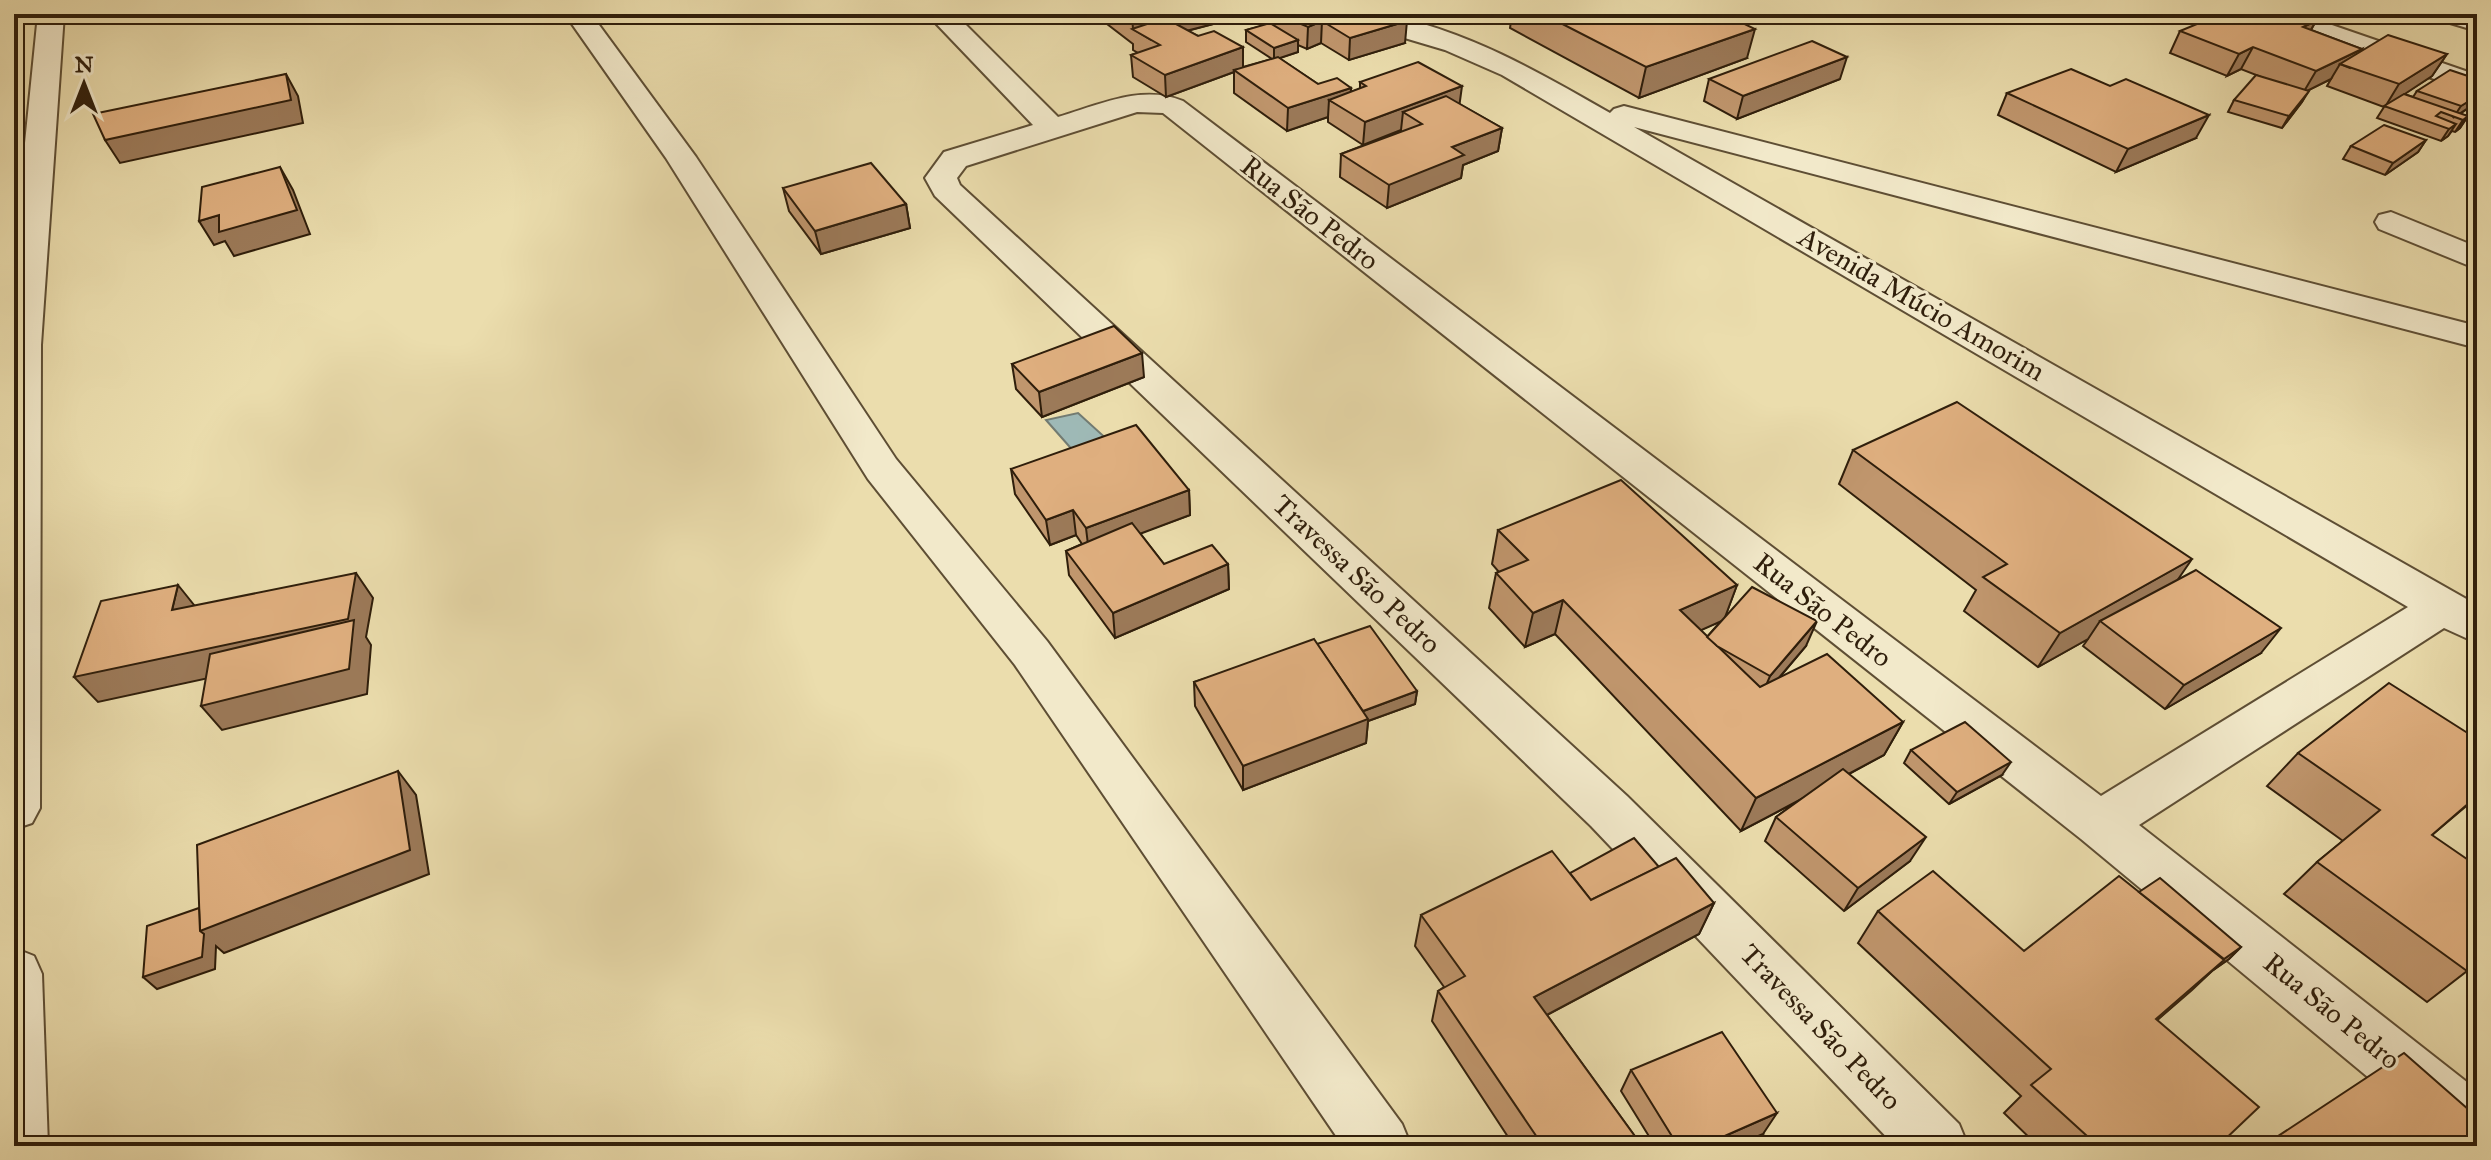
<svg xmlns="http://www.w3.org/2000/svg" width="2491" height="1160" viewBox="0 0 2491 1160" font-family="'IM FELL Great Primer',serif">
<style>
.water{fill:#9eb9b6;stroke:#727b72;stroke-width:2}
.lines{fill:none;stroke-linecap:round;stroke-linejoin:round}
.minor-casing{stroke:#5e4e34;stroke-width:4}
.minor{fill:#f2e9ca;fill-rule:evenodd}
.wall{fill:#c0966d;stroke:#2f1e0b;stroke-width:2;fill-rule:evenodd}
.shaded-wall{fill:#9c7a59;stroke:#2f1e0b;stroke-width:2}
.building{fill:#dfaf7f;stroke:#2f1e0b;stroke-width:2}
.labels{text-anchor:middle;dominant-baseline:central;stroke-width:6;stroke-linejoin:round;paint-order:stroke}
.street-label{font-size:28px;fill:#2f1e0b;stroke:#f2e9ca}
</style>
<rect width="100%" height="100%" fill="#ebddad"/>
<filter id="stains"><feTurbulence type="fractalNoise" baseFrequency=".0025" numOctaves="4"/><feColorMatrix values="0 0 0 0 .2 0 0 0 0 .09 0 0 0 0 .02 0 0 0 .5 -.17"/></filter>
<radialGradient id="worn" r=".72"><stop offset=".6" stop-color="#630" stop-opacity="0"/><stop offset="1" stop-color="#630" stop-opacity=".3"/></radialGradient>
<polygon class="water" points="1078,413 1110,442 1076,454 1046,420"/>
<g class="lines">
<g class="minor-casing">
<g id="minor">
<polygon points="38,14 64,14 41,345 40,808 32,823 14,829 14,252"/>
<polygon points="565,14 591,14 696,157 896,459 1047,641 1402,1124 1411,1146 1343,1146 1015,665 868,479 666,158"/>
<path d="M927,14H955L1058,117C1099,105 1142,84 1183,101L2101,796L2408,607L1502,75L1445,50L1344,20L1340,14C1354,14 1370,12 1383,14C1466,30 1539,72 1610,113L1614,109L1624,106L2477,326V348L1634,127L2477,605V643L2444,628L2139,825L2477,1090V1146H2451L2081,839L1163,113L1137,112L966,166L957,178L960,185L1627,796L1959,1124L1968,1146H1895L1591,826L935,196L925,178L944,152L1033,125Z"/>
<polygon points="2262,14 2300,14 2477,75 2477,94 2266,20"/>
<polygon points="2436,14 2477,14 2477,31 2440,20"/>
<polygon points="2391,212 2477,247 2477,269 2379,229 2375,222 2379,215"/>
<polygon points="14,948 34,956 42,974 48,1146 14,1146"/>
</g>
</g>
<use href="#minor" class="minor"/>
</g>
<g class="wall">
<polygon points="1094,14 1221,14 1221,22 1187,31 1198,36 1243,47 1243,67 1272,59 1246,42 1246,30 1270,24 1270,14 1381,14 1405,43 1349,60 1321,43 1307,49 1298,45 1298,52 1279,58 1318,84 1351,88 1351,92 1360,89 1360,82 1459,104 1502,128 1498,151 1463,165 1461,178 1387,208 1340,177 1341,154 1401,131 1401,130 1363,145 1328,122 1328,117 1287,131 1234,93 1234,72 1166,97 1133,77 1131,55 1138,53 1133,50 1133,44"/>
<polygon points="1512,14 1681,14 1680,18 1747,58 1639,98 1510,28"/>
<polygon points="2316,21 2311,30 2362,49 2360,52 2447,54 2432,76 2404,94 2413,97 2417,91 2477,79 2477,102 2460,114 2468,116 2460,128 2455,132 2452,131 2448,136 2441,141 2377,118 2384,107 2327,86 2331,79 2308,90 2302,102 2282,128 2228,112 2234,100 2264,78 2241,69 2227,76 2170,53 2180,31"/>
<polygon points="1709,79 1840,79 1737,119 1704,101"/>
<polygon points="2110,86 2196,138 2116,172 1998,115 2007,93"/>
<polygon points="2426,140 2418,152 2385,175 2343,159 2351,146"/>
<polygon points="783,188 906,204 910,228 821,254 789,211"/>
<polygon points="1012,364 1144,377 1042,417 1016,389"/>
<polygon points="1853,450 2177,580 2261,653 2165,709 2083,646 2088,639 2038,667 1964,611 1976,590 1839,484"/>
<polygon points="1011,469 1189,490 1190,515 1140,533 1164,564 1228,564 1229,589 1115,638 1069,575 1066,551 1082,544 1076,535 1050,545 1015,494"/>
<path d="M1498,530L1737,585L1725,617L1806,646L1779,678L1903,722L1884,755L1849,774L1910,861L1844,911L1765,841L1776,817L1800,800L1741,831L1555,634L1525,647L1489,608L1496,573L1499,572L1492,564ZM1721,621L1707,637L1700,630Z"/>
<polygon points="1317,644 1417,691 1415,704 1368,721 1366,743 1243,790 1195,706 1194,682"/>
<polygon points="1911,750 2002,775 1949,804 1904,763"/>
<polygon points="2298,753 2477,797 2432,835 2467,971 2427,1002 2284,894 2317,862 2343,841 2267,786"/>
<polygon points="1659,867 1714,903 1699,934 1547,1015 1642,1146 1514,1146 1432,1021 1438,991 1444,987 1415,946 1421,915 1570,873"/>
<polygon points="2139,892 2241,947 2229,959 2212,971 2157,1020 2218,1146 2038,1146 2004,1113 2021,1096 1858,943 1878,911 2024,951"/>
<polygon points="1631,1070 1763,1134 1735,1146 1655,1146 1621,1091"/>
</g>
<g class="shaded-wall">
<polygon points="1137,14 1221,14 1221,22 1151,40 1133,29 1132,15"/>
<polygon points="1640,14 1681,14 1679,25 1634,41"/>
<polygon points="1322,21 1321,43 1307,49 1308,27"/>
<polygon points="1407,21 1405,43 1349,60 1350,38"/>
<polygon points="2316,21 2303,43 2303,27"/>
<polygon points="1755,29 1747,58 1639,98 1646,67"/>
<polygon points="1298,40 1298,52 1274,60 1274,48"/>
<polygon points="1243,47 1243,69 1234,70 1234,72 1166,97 1165,75"/>
<polygon points="2253,47 2241,69 2227,76 2239,54"/>
<polygon points="2362,49 2350,68 2340,64 2331,79 2303,93 2316,71"/>
<polygon points="2447,54 2432,76 2385,107 2399,84"/>
<polygon points="1847,57 1840,79 1737,119 1743,96"/>
<polygon points="286,74 298,96 303,123 120,163 105,140"/>
<polygon points="1462,86 1459,108 1403,112 1401,130 1363,145 1365,122"/>
<polygon points="1351,88 1350,110 1329,100 1328,117 1287,131 1288,108"/>
<polygon points="2309,91 2302,102 2282,128 2289,116"/>
<polygon points="2477,96 2477,102 2453,118 2461,106"/>
<polygon points="2209,115 2196,138 2116,172 2128,149"/>
<polygon points="2468,116 2460,128 2455,132 2463,120"/>
<polygon points="2456,124 2448,136 2441,141 2449,129"/>
<polygon points="1502,128 1498,151 1463,165 1461,178 1387,208 1389,185 1452,147"/>
<polygon points="2426,140 2418,152 2385,175 2393,163"/>
<polygon points="280,167 293,190 310,234 234,256 225,241 214,245 199,221 219,215"/>
<polygon points="906,204 910,228 821,254 815,231"/>
<polygon points="1142,353 1144,377 1042,417 1039,392"/>
<polygon points="1189,490 1190,515 1089,553 1086,528"/>
<polygon points="1073,510 1076,535 1050,545 1046,520"/>
<polygon points="2192,559 2168,594 2100,621 2088,639 2038,667 2060,633"/>
<polygon points="1228,564 1229,589 1115,638 1113,613"/>
<polygon points="356,573 373,598 366,637 371,645 367,694 222,730 201,706 351,647 98,702 74,677"/>
<polygon points="178,585 198,610 172,610"/>
<polygon points="1737,585 1724,620 1668,645 1680,610"/>
<polygon points="1563,600 1555,634 1525,647 1533,613"/>
<polygon points="1817,621 1806,646 1760,700 1770,676"/>
<polygon points="2281,628 2261,653 2165,709 2184,685"/>
<polygon points="1417,691 1415,704 1368,721 1366,743 1243,790 1243,766 1361,712"/>
<polygon points="1903,722 1884,755 1741,831 1756,798"/>
<polygon points="2011,762 2002,775 1949,804 1957,792"/>
<polygon points="398,771 416,795 429,874 224,953 216,946 215,969 157,989 143,977"/>
<polygon points="1926,837 1910,861 1844,911 1858,888"/>
<polygon points="1714,903 1699,934 1524,1027 1534,997"/>
<polygon points="2241,947 2229,959 2212,971 2192,990 2125,1048 2205,972"/>
<polygon points="1777,1113 1763,1134 1735,1146 1702,1146"/>
</g>
<g class="building">
<polygon points="1277,14 1381,14 1407,21 1350,38 1322,21 1308,27"/>
<polygon points="1543,14 1646,14 1665,23 1692,14 1724,14 1755,29 1646,67"/>
<polygon points="2221,14 2295,14 2316,21 2303,27 2362,49 2316,71 2253,47 2239,54 2180,31"/>
<polygon points="1165,18 1198,36 1214,31 1243,47 1165,75 1131,55 1160,45 1132,29"/>
<polygon points="1270,23 1298,40 1274,48 1246,30"/>
<polygon points="2388,35 2447,54 2399,84 2340,64"/>
<polygon points="1812,41 1847,57 1743,96 1709,79"/>
<polygon points="1278,57 1318,84 1337,78 1351,88 1288,108 1234,70"/>
<polygon points="1418,62 1462,86 1365,122 1329,100 1366,86 1360,82"/>
<polygon points="2071,69 2110,86 2126,79 2209,115 2128,149 2007,93"/>
<polygon points="2450,70 2477,79 2477,96 2461,106 2417,91"/>
<polygon points="286,74 291,100 105,140 93,114"/>
<polygon points="2256,75 2309,91 2289,116 2234,100"/>
<polygon points="2404,94 2468,116 2463,120 2441,112 2436,116 2456,124 2449,129 2384,106"/>
<polygon points="1446,96 1502,128 1452,147 1464,155 1389,185 1341,154 1422,124 1403,112"/>
<polygon points="2384,125 2426,140 2393,163 2351,146"/>
<polygon points="871,163 906,204 815,231 783,188"/>
<polygon points="280,167 297,210 219,232 219,215 199,221 202,187"/>
<polygon points="1114,326 1142,353 1039,392 1012,364"/>
<polygon points="1957,402 2192,559 2060,633 1983,577 2007,564 1853,450"/>
<polygon points="1136,425 1189,490 1086,528 1073,510 1046,520 1011,469"/>
<polygon points="1621,480 1737,585 1680,610 1760,687 1827,654 1903,722 1756,798 1563,600 1533,613 1496,573 1528,560 1498,530"/>
<polygon points="1132,523 1164,564 1212,545 1228,564 1113,613 1066,551"/>
<polygon points="2196,570 2281,628 2184,685 2100,621"/>
<polygon points="356,573 348,619 74,677 101,601 178,585 172,610"/>
<polygon points="1752,587 1817,621 1770,676 1717,646 1707,637"/>
<polygon points="354,620 349,669 201,706 210,654"/>
<polygon points="1370,626 1417,691 1363,711 1317,644"/>
<polygon points="1314,639 1368,719 1243,766 1194,682"/>
<polygon points="2389,683 2477,739 2477,796 2432,835 2477,866 2477,962 2467,971 2317,862 2380,810 2298,753"/>
<polygon points="1965,722 2011,762 1957,792 1911,750"/>
<polygon points="1843,769 1926,837 1858,888 1776,817"/>
<polygon points="398,771 410,850 200,931 197,845"/>
<polygon points="1634,838 1659,867 1591,900 1570,873"/>
<polygon points="1552,851 1591,900 1676,858 1714,903 1534,997 1642,1146 1543,1146 1438,991 1465,976 1421,915"/>
<polygon points="1933,871 2024,951 2119,876 2224,960 2156,1019 2259,1107 2218,1146 2098,1146 2031,1085 2051,1069 1878,911"/>
<polygon points="2160,878 2241,947 2224,959 2139,892"/>
<polygon points="199,908 200,931 204,934 202,957 143,977 147,926"/>
<polygon points="1722,1032 1777,1113 1702,1146 1678,1146 1631,1070"/>
<polygon points="2404,1053 2477,1117 2477,1146 2263,1146"/>
</g>
<g class="labels">
<g class="street-label">
<text transform="translate(1310 213) rotate(38)">Rua São Pedro</text>
<text transform="translate(1922 304) rotate(30)">Avenida Múcio Amorim</text>
<text transform="translate(1357 574) rotate(43)">Travessa São Pedro</text>
<text transform="translate(1823 610) rotate(38)">Rua São Pedro</text>
<text transform="translate(2332 1011) rotate(39)">Rua São Pedro</text>
<text transform="translate(1821 1027) rotate(46)">Travessa São Pedro</text>
</g>
</g>
<rect width="2491" height="1160" fill="none" stroke="#ebddad" stroke-width="48"/>
<rect x="16" y="16" width="2459" height="1128" fill="none" stroke="#2f1e0b" stroke-width="4"/>
<rect x="24" y="24" width="2443" height="1112" fill="none" stroke="#2f1e0b" stroke-width="2"/>
<g transform="translate(84 84)" stroke="#f2e9ca" stroke-width="6" paint-order="stroke">
<path d="M0-6L14 30L0 20L-14 30Z" fill="#2f1e0b"/>
<text y="-12" font-size="22" font-weight="bold" text-anchor="middle" fill="#2f1e0b">N</text>
</g>
<rect width="100%" height="100%" filter="url(#stains)"/>
<rect width="100%" height="100%" fill="url(#worn)"/>
</svg>
